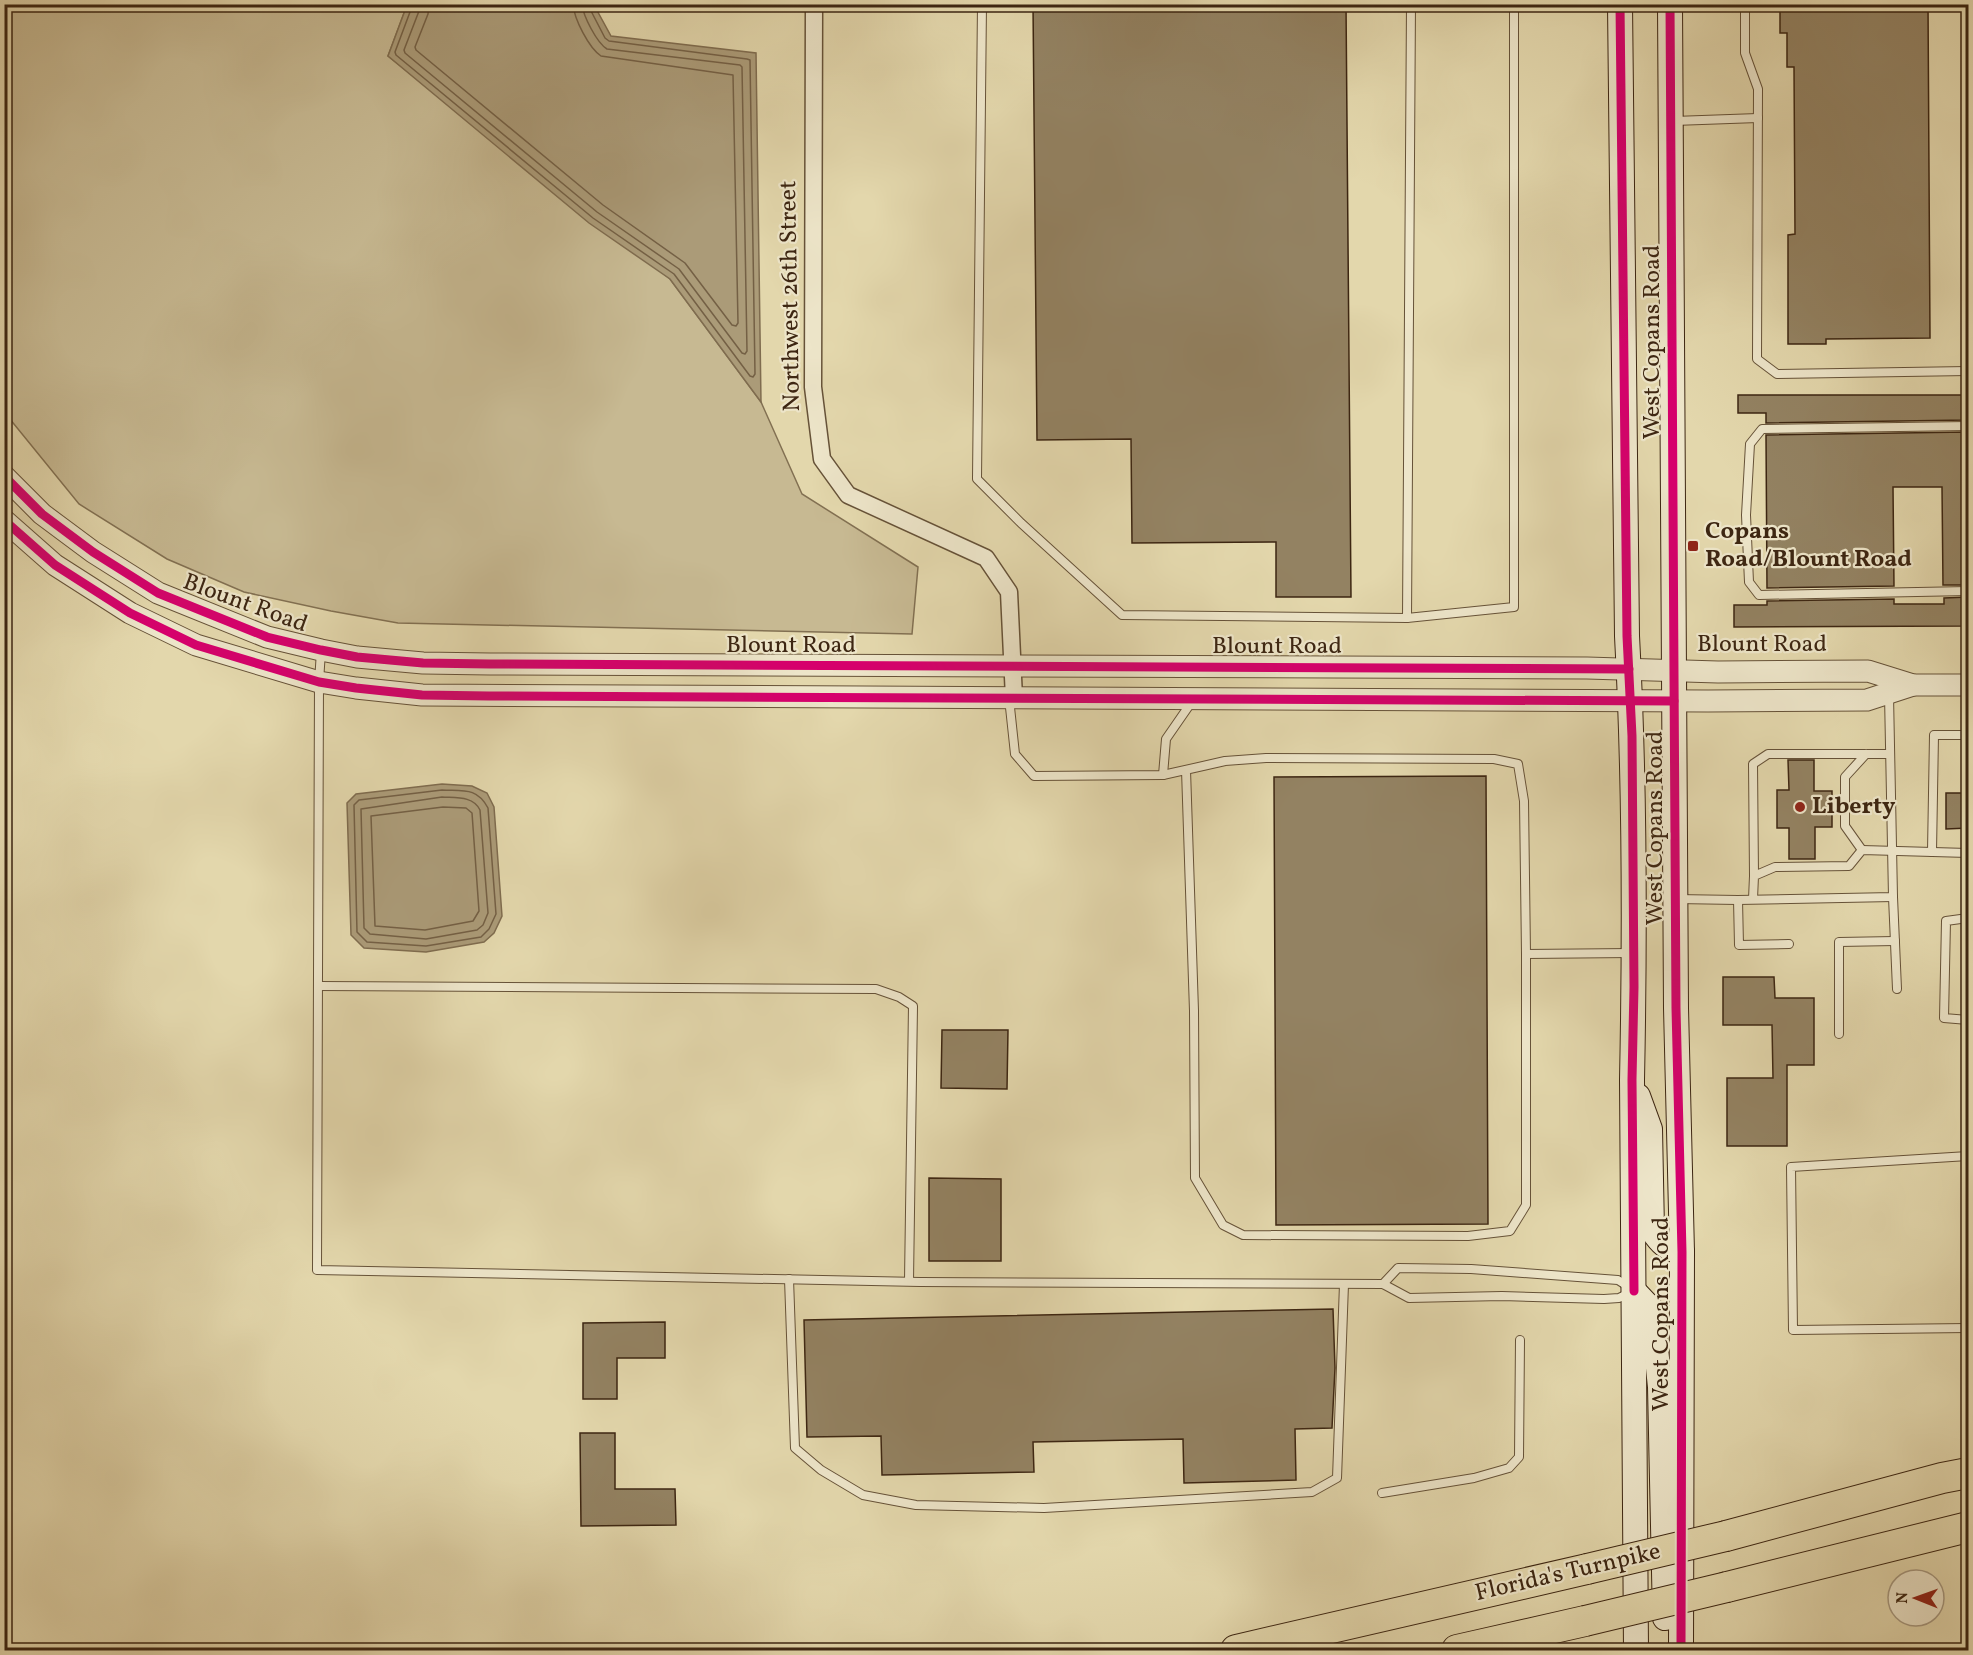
<svg xmlns="http://www.w3.org/2000/svg" width="1973" height="1655" viewBox="0 0 1973 1655" font-family="Vollkorn,serif">
<style>
.green{fill:#c7b992;stroke:#827052;stroke-width:1.5}
.water{fill:#ab9b78;stroke:#7f6c4f;stroke-width:1.5}
.lines{fill:none;stroke-linecap:round;stroke-linejoin:round}
.shore{stroke:#746045;stroke-width:1.5}
.building{fill:#938262;stroke:#3d2612;stroke-width:1.5}
.service-casing{stroke:#665238;stroke-width:10}
.minor-casing{stroke:#665238;stroke-width:19}
.tertiary-casing{stroke:#665238;stroke-width:23}
.secondary-casing{stroke:#3d2612;stroke-width:26}
.motorway-casing{stroke:#3d2612;stroke-width:32}
.service{stroke:#ede5c9;stroke-width:8}
.minor{stroke:#ede5c9;stroke-width:16}
.tertiary{stroke:#ede5c9;stroke-width:21}
.secondary{stroke:#ede5c9;stroke-width:24}
.motorway{stroke:#e3d7ac;stroke-width:30}
.motorway-bridge-casing{stroke:#3d2612;stroke-width:32;stroke-linecap:butt}
.motorway-bridge{stroke:#e3d7ac;stroke-width:30}
.cycleway-casing{stroke:#ede5c9;stroke-width:13}
.cycleway{stroke:#d6006c;stroke-width:9}
.poi-dot{fill:#8f2418;stroke:#ede5c9;stroke-width:2}
.labels{text-anchor:middle;dominant-baseline:central;stroke-width:4.5;stroke-linejoin:round;paint-order:stroke}
.street-label{font-size:24px;fill:#3d2612;stroke:#ede5c9}
.poi-label{font-size:24px;font-weight:bold;fill:#3d2612;stroke:#ede5c9;text-anchor:start}
</style>
<rect width="100%" height="100%" fill="#e3d7ac"/>
<filter id="stains"><feTurbulence type="fractalNoise" baseFrequency=".00333" numOctaves="4"/><feColorMatrix values="0 0 0 0 .2 0 0 0 0 .09 0 0 0 0 .02 0 0 0 .5 -.17"/></filter>
<radialGradient id="worn" r=".72"><stop offset=".6" stop-color="#630" stop-opacity="0"/><stop offset="1" stop-color="#630" stop-opacity=".3"/></radialGradient>
<polygon class="green" points="4,5 407,5 388,56 670,279 761,402 802,494 918,567 912,634 398,623 331,611 244,592 167,559 79,504 5,413"/>
<g class="water">
<polygon points="407,5 594,5 611,36 756,53 761,402 670,279 589,223 388,56"/>
<polygon points="442,784 472,786 487,793 494,807 502,916 494,933 484,942 426,952 364,948 351,935 347,803 356,794"/>
</g>
<g class="lines">
<g class="shore">
<polyline points="413,4 395,52 396,55 593,218 674,274 750,376 753,377 755,374 750,60 747,59 609,41 605,38 590,9 590,4"/>
<path d="M420,4L419,11L404,50L405,53L597,212L679,269L742,353L745,354L747,351L742,67L740,65L607,49C597,43 583,16 582,4"/>
<path d="M429,4L428,14L415,47L416,50L603,205L685,263L732,325L736,326L738,323L733,75L601,56C589,48 574,19 573,4"/>
<path d="M442,790C463,791 477,787 488,808L496,914L489,929L481,937L426,946L367,942L357,932L354,805L359,800Z"/>
<path d="M442,797C457,798 473,796 480,810L488,913L483,925L477,930L426,939L370,934L364,928L361,809Z"/>
<polygon points="443,807 466,808 472,813 479,911 473,921 425,930 375,926 371,816"/>
</g>
</g>
<g class="building">
<polygon points="1033,4 1346,4 1351,597 1276,597 1276,542 1132,543 1131,439 1037,440"/>
<polygon points="1780,4 1928,4 1930,338 1826,339 1826,344 1788,344 1788,235 1795,234 1794,67 1787,67 1787,33 1780,33"/>
<polygon points="1738,395 1968,395 1968,420 1766,423 1766,413 1738,413"/>
<polygon points="1968,432 1968,585 1943,585 1942,487 1893,487 1894,586 1767,588 1766,435"/>
<polygon points="1968,597 1968,626 1734,627 1734,605 1767,605 1767,601 1894,599 1894,604 1944,604 1944,598"/>
<polygon points="1788,760 1814,760 1814,791 1832,791 1832,827 1815,827 1815,859 1789,859 1789,828 1777,828 1777,790 1789,790"/>
<polygon points="1486,776 1488,1224 1276,1225 1274,777"/>
<polygon points="1946,793 1968,793 1968,828 1946,829"/>
<polygon points="1723,977 1774,977 1775,998 1814,998 1814,1065 1787,1065 1787,1146 1727,1146 1727,1078 1773,1078 1772,1025 1723,1025"/>
<polygon points="942,1030 1008,1030 1007,1089 941,1088"/>
<polygon points="929,1178 1001,1179 1001,1261 929,1261"/>
<polygon points="1333,1309 1335,1368 1332,1428 1295,1429 1296,1480 1184,1483 1183,1439 1033,1442 1034,1472 882,1475 881,1436 807,1437 804,1320"/>
<polygon points="665,1322 665,1358 617,1358 617,1399 583,1399 583,1323"/>
<polygon points="580,1433 615,1433 615,1489 675,1489 676,1525 581,1526"/>
</g>
<g class="lines">
<g class="service-casing">
<g id="service">
<polyline points="982,4 977,479 1021,523 1122,615 1407,618"/>
<polyline points="1411,4 1407,618 1514,607 1514,4"/>
<polyline points="1745,4 1745,53 1758,89 1757,359 1777,374 1968,371"/>
<polyline points="1674,121 1758,118"/>
<polyline points="1968,426 1762,429 1750,444 1746,515 1749,582 1759,595 1968,591"/>
<polyline points="321,651 319,682 317,1270 920,1282 1383,1284 1409,1298 1502,1296 1604,1299 1619,1298 1629,1293"/>
<polyline points="1009,698 1015,754 1034,776 1163,775 1225,761 1266,758 1494,759 1518,764 1524,801 1526,954 1526,1205 1510,1231 1468,1236 1243,1235 1223,1225 1195,1178 1194,1011 1186,770"/>
<polyline points="1163,775 1166,739 1193,700"/>
<polyline points="1862,850 1845,826 1845,777 1866,754"/>
<polyline points="1932,852 1934,735 1968,735"/>
<polyline points="1754,876 1753,764 1768,754 1890,754"/>
<polyline points="1893,897 1897,989"/>
<polyline points="1676,899 1738,900 1893,897 1889,695"/>
<polyline points="1753,899 1754,876 1775,867 1849,866 1862,850 1968,853"/>
<polyline points="1738,900 1739,945 1789,944"/>
<polyline points="1968,918 1946,921 1944,1018 1968,1020"/>
<polyline points="1526,954 1631,953"/>
<polyline points="318,986 876,989 899,997 913,1006 909,1281"/>
<polyline points="1839,1034 1839,942 1895,941"/>
<polyline points="1968,1156 1791,1167 1793,1330 1968,1328"/>
<polyline points="789,1279 795,1448 821,1470 863,1495 916,1505 1044,1508 1312,1492 1337,1478 1344,1284"/>
<polyline points="1383,1284 1398,1268 1471,1269 1618,1280 1629,1287"/>
<polyline points="1382,1493 1474,1478 1509,1468 1519,1457 1520,1340"/>
</g>
</g>
<g class="minor-casing">
<polyline id="minor" points="814,4 813,387 822,459 848,495 986,558 1009,592 1014,698"/>
</g>
<g class="tertiary-casing">
<g id="tertiary">
<polyline points="4,476 42,514 93,552 158,593 267,637 321,650 357,657 423,663 490,664 1587,668 1718,672 1868,671 1913,685 1968,685"/>
<polyline points="4,520 55,565 130,613 196,645 319,682 356,688 422,695 1708,701 1867,700 1913,685"/>
</g>
</g>
<g class="secondary-casing">
<g id="secondary">
<path d="M1620,4L1627,636C1635,784 1635,932 1632,1080L1636,1650"/>
<polyline points="1670,4 1676,1008 1682,1252 1681,1650"/>
<path d="M1638,1096L1650,1129L1652,1230C1660,1242 1667,1250 1682,1252"/>
<polyline points="1634,1291 1652,1310 1660,1387 1665,1618"/>
</g>
</g>
<g class="motorway-casing">
<g id="motorway">
<polyline points="1726,1536 1942,1478 1968,1473"/>
<polyline points="1727,1587 1968,1527"/>
<polyline points="1236,1650 1587,1569"/>
<polyline points="1457,1650 1585,1621"/>
</g>
</g>
<use href="#service" class="service"/>
<use href="#minor" class="minor"/>
<use href="#tertiary" class="tertiary"/>
<use href="#secondary" class="secondary"/>
<use href="#motorway" class="motorway"/>
<g class="motorway-bridge-casing">
<g id="motorway-bridge">
<polyline points="1587,1569 1726,1536"/>
<polyline points="1585,1621 1727,1587"/>
</g>
</g>
<use href="#motorway-bridge" class="motorway-bridge"/>
<g class="cycleway-casing">
<g id="cycleway">
<polyline points="1620,4 1627,636 1632,736 1634,987 1632,1080 1634,1291"/>
<polyline points="1670,4 1676,1008 1682,1252 1681,1650"/>
<polyline points="4,476 42,514 93,552 158,593 267,637 321,650 357,657 423,663 490,664 1629,669"/>
<polyline points="4,520 55,565 130,613 196,645 319,682 356,688 422,695 489,696 1674,701"/>
</g>
</g>
<use href="#cycleway" class="cycleway"/>
</g>
<g class="poi-dot">
<rect x="1687" y="540" width="12" height="12" rx="3"/>
<circle cx="1800" cy="807" r="6"/>
</g>
<g class="labels">
<g class="street-label">
<text transform="translate(791 296) rotate(-91)">Northwest 26th Street</text>
<text transform="translate(1653 342) rotate(-90)">West Copans Road</text>
<text transform="translate(245 604) rotate(20)">Blount Road</text>
<text x="1762" y="645">Blount Road</text>
<text x="791" y="646">Blount Road</text>
<text x="1277" y="647">Blount Road</text>
<text transform="translate(1656 828) rotate(-90)">West Copans Road</text>
<text transform="translate(1662 1314) rotate(-90)">West Copans Road</text>
<text transform="translate(1568 1573) rotate(-13)">Florida's Turnpike</text>
</g>
<g class="poi-label">
<text x="1705" y="532">Copans<tspan x="1705" dy="28">Road/Blount Road</tspan></text>
<text x="1812" y="807">Liberty</text>
</g>
</g>
<rect width="1973" height="1655" fill="none" stroke="#e3d7ac" stroke-width="24"/>
<rect x="6" y="6" width="1961" height="1643" fill="none" stroke="#3d2612" stroke-width="3"/>
<rect x="12" y="12" width="1949" height="1631" fill="none" stroke="#3d2612" stroke-width="1.5"/>
<g transform="translate(1916 1598) rotate(271)"><circle r="28" fill="#ede5c9" stroke="#a79980" stroke-width="1.5"/>
<path d="M0-4.5L10 22L0 15L-10 22Z" fill="#8f2418"/>
<text y="-9" font-size="16" font-weight="bold" text-anchor="middle" fill="#3d2612">N</text>
</g>
<rect width="100%" height="100%" filter="url(#stains)"/>
<rect width="100%" height="100%" fill="url(#worn)"/>
</svg>
